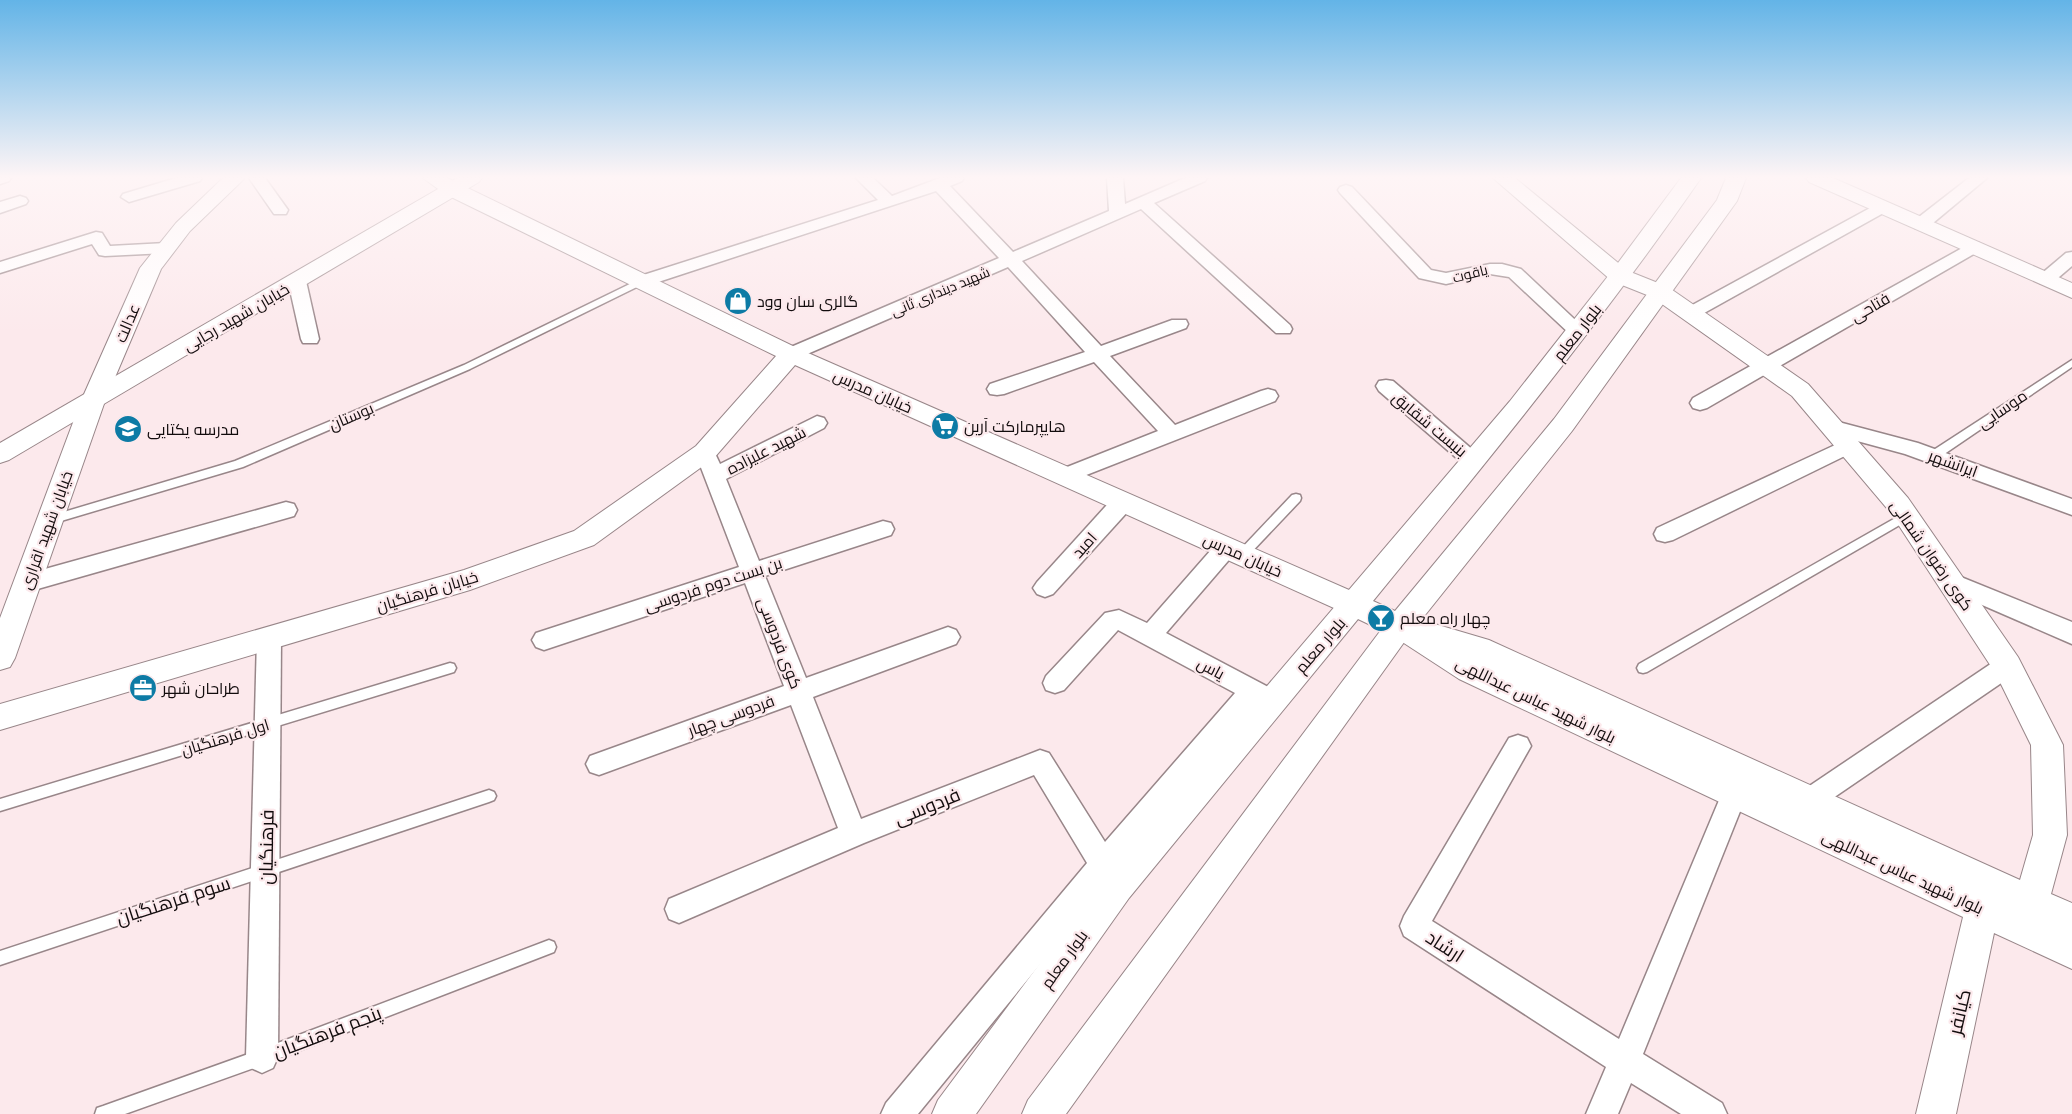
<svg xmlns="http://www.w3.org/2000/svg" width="2072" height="1114" viewBox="0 0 2072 1114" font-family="'Noto Serif',Cairo,serif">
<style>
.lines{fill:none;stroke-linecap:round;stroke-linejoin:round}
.service-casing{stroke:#988689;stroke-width:3}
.minor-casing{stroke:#988689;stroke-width:3}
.tertiary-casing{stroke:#988689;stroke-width:2}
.secondary-casing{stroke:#988689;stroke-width:2}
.primary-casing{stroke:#988689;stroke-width:2}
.service{fill:#fff;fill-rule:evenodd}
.minor{fill:#fff;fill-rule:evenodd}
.tertiary{fill:#fff;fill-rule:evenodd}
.secondary{fill:#fff;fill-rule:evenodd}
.primary{fill:#fff;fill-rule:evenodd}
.labels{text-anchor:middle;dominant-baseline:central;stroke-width:4.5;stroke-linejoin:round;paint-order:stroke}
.far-street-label{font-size:14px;fill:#120c0d;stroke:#fce9ec}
.poi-label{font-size:16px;fill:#120c0d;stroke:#fce9ec;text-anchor:start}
.street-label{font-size:16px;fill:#120c0d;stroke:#fce9ec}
.near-street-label{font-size:19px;fill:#120c0d;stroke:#fce9ec}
</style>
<rect width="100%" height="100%" fill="#fce9ec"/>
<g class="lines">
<g class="service-casing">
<g id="service">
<polygon points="640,279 644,282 643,284 470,369 243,467 51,524 46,520 47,517 235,461 464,365"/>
<polygon points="2072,360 2072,367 1937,459 1929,459 1928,456 1929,453"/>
<polygon points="1296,494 1300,495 1301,498 1300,501 1246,558 1238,558 1236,555 1238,552 1292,495"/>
<polygon points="1906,512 1911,516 1910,519 1647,672 1643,673 1639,672 1637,668 1639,664"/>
<polygon points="450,663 454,664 456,668 454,672 0,811 0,799"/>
<polygon points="489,790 494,792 496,796 494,800 489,802 0,965 0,951"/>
<polygon points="549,940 554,942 556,947 554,952 262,1065 125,1114 95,1114 97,1108 103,1106 262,1049"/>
</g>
</g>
<g class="minor-casing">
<g id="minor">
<polygon points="0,178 11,178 9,181 0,184"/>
<polygon points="176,178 202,178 200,181 129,202 121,197 123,194"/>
<polygon points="249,178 265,178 288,210 286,214 274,214"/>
<polygon points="856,178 873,178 892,196 940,178 964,178 962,181 950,186 1013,252 1109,211 1107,178 1123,178 1125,204 1185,178 1207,178 1205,181 1154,203 1290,325 1292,329 1290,333 1276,333 1141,209 1022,261 1101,346 1172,320 1186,320 1188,324 1186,328 1110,356 1175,425 1261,391 1268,389 1275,391 1278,396 1275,401 1071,481 1064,483 1057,481 1053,476 1057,471 1158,431 1094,362 1004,394 997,395 990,394 987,389 990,384 1085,352 1008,267 798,358 791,360 784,358 781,354 784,350 999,258 936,191 646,286 634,286 631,282 634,278 878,200"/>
<polygon points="1969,178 1987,178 1927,228 1915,228 1913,224 1915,220"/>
<polygon points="1346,185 1352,187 1431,270 1446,273 1490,264 1502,264 1521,269 1587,331 1585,335 1571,335 1509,277 1490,274 1446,284 1419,278 1340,193 1338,190 1340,187"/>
<polygon points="20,196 26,198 28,201 26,204 0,213 0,202"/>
<polygon points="1881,202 1887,203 1889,207 1887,211 1697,317 1685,317 1682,313 1685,309"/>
<polygon points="96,232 102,233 110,246 166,243 172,244 175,248 172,252 166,253 105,256 99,255 92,244 0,273 0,262"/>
<polygon points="1973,242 1979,243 1982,247 1979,251 1707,408 1700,410 1693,408 1690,403 1693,398"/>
<polygon points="2072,252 2072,266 2052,283 2040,283 2037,279 2040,275 2066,253"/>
<polygon points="297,276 303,277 306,281 319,339 317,343 303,343 301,339 288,281 291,277"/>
<polygon points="1386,380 1393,381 1481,457 1484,462 1481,467 1474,469 1467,467 1379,391 1376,386 1379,381"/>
<polygon points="817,416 824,418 827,423 824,428 726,479 759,561 883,521 891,523 894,529 891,535 765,576 806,678 948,627 956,630 960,637 956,644 813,697 861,819 1040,750 1049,753 1105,842 1235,693 1118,630 1064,690 1055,693 1046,690 1043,683 1046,676 1105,613 1119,610 1147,623 1218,542 1226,540 1234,542 1237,548 1234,554 1166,633 1274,690 1277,697 1274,704 1265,707 1255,704 1120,866 1124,875 1120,884 1110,888 1104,886 918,1114 881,1114 886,1103 1087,863 1034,775 864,843 679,923 669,919 665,909 669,899 838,828 791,705 599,775 590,772 586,764 590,756 784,686 745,583 544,650 536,647 532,640 536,633 739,567 695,452 698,447 705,445 712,447 720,464"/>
<polygon points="1831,420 1918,443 2072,499 2072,515 1905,454 1824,432 1821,427 1824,422"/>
<polygon points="1848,439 1855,441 1858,446 1855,451 1673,540 1665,542 1657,540 1654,534 1657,528"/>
<polygon points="1123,494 1131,496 1134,502 1131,508 1053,594 1045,597 1037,594 1033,588 1037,582 1115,496"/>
<polygon points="286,502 294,504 297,510 294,516 27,592 19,589 16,583 19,577 27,574"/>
<polygon points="1951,573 2072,622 2072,644 1943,588 1940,582 1943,576"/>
<polygon points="269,628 277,631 281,638 278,1057 273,1068 262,1073 251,1068 246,1057 257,638 261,631"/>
<polygon points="2007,656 2016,659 2019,666 2016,673 1817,809 1808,813 1799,809 1795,801 1799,793 1998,659"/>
<polygon points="1518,735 1527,738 1531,746 1432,921 1619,1039 1725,786 1734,782 1743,786 1747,794 1643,1054 1722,1103 1727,1114 1681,1114 1631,1083 1618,1114 1586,1114 1606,1067 1404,936 1400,926 1404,916 1509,738"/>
</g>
</g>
<g class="tertiary-casing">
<g id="tertiary">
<polygon points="223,178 245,178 190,231 161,269 105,401 15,658 10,667 0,670 0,618 81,401 140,268 176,223"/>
<polygon points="423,178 447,178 799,349 1365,597 1369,605 1365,613 1355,616 1345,613 795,365 714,458 594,545 470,590 0,730 0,704 464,570 574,531 696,446 776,356 445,194"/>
<polygon points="1493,178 1515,178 1628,271 1668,287 1808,384 1908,498 2018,657 2058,735 2063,745 2067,835 2051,894 2072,903 2072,969 1994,933 1956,1114 1916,1114 1963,917 1459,679 1390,634 1386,626 1390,618 1400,615 1421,625 1428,622 1489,640 2020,880 2033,835 2031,745 1996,674 1890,512 1792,396 1652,297 1612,281"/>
<polygon points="1806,178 1833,178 2072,283 2072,298 1809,182"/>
</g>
</g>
<g class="secondary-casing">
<polygon id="secondary" points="457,178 482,178 479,182 9,460 0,463 0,443"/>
</g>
<g class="primary-casing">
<path id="primary" d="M1681,178H1701C1599,325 1486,463 1373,601L1395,611L1554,419L1717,200L1726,178H1746L1737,201L1572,431L1410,634L1066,1114H1022L1028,1100L1381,630L1358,619L1129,898L976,1114H932L938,1100L1105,876L1510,401L1612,271Z"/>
</g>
<use href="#service" class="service"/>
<use href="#minor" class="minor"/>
<use href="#tertiary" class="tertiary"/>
<use href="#secondary" class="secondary"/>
<use href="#primary" class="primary"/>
</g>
<linearGradient id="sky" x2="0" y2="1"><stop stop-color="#63b4e7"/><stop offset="0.53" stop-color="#fef5f6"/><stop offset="1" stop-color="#fef5f6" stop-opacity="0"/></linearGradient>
<rect width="2072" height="334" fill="url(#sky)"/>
<defs>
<g id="shop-disc" transform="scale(1.4375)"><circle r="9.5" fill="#0d7ba5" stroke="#fce9ec"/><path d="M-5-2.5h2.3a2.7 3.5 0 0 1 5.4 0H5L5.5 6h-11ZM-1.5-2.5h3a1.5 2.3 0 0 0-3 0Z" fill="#fff"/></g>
<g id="supermarket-disc" transform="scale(1.4375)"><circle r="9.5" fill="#0d7ba5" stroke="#fce9ec"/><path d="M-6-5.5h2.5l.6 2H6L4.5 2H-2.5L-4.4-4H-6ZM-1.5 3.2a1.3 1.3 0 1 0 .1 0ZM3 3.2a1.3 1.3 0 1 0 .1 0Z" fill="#fff"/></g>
<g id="school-disc" transform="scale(1.4375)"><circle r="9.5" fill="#0d7ba5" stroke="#fce9ec"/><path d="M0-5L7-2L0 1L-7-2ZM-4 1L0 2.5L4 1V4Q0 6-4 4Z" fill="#fff"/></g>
<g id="bar-disc" transform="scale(1.4375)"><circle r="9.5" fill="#0d7ba5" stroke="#fce9ec"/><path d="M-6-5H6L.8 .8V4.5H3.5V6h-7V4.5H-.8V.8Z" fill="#fff"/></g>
<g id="office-disc" transform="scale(1.4375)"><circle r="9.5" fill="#0d7ba5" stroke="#fce9ec"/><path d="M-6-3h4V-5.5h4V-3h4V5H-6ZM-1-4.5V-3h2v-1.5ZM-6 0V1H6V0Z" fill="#fff"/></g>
</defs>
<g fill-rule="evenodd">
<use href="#shop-disc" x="738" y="301"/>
<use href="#supermarket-disc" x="945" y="426"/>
<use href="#school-disc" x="128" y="429"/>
<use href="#bar-disc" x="1381" y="618"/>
<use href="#office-disc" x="143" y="688"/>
</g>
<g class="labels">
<g class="far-street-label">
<text transform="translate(1470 273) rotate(-14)">یاقوت</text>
<text transform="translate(940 291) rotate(-23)">شهید دینداری ثانی</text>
</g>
<g class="poi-label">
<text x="757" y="301">گالری سان وود</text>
<text x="964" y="426">هایپرمارکت آرین</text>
<text x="147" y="429">مدرسه یکتایی</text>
<text x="1400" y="618">چهار راه معلم</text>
<text x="162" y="688">طراحان شهر</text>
</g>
<g class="street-label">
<text transform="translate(1870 307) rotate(-30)">فتاحی</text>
<text transform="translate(236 317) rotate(-30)">خیابان شهید رجایی</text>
<text transform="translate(127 323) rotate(-67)">عدالت</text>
<text transform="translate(1577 332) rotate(-52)">بلوار معلم</text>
<text transform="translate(873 391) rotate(24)">خیابان مدرس</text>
<text transform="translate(2002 409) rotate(-34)">موسایی</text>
<text transform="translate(351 416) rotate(-23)">بوستان</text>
<text transform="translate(1430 424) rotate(40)">بنبست شقایق</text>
<text transform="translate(766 450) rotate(-27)">شهید علیزاده</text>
<text transform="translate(1953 463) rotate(20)">ایرانشهر</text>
<text transform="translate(46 530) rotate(-70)">خیابان شهید اقراری</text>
<text transform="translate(1084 545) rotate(-48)">امید</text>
<text transform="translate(1243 555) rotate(24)">خیابان مدرس</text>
<text transform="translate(1932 555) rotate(55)">کوی رضوان شمالی</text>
<text transform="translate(713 584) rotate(-18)">بن بست دوم فردوسی</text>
<text transform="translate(427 591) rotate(-17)">خیابان فرهنگیان</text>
<text transform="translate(780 643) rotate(69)">کوی فردوسی</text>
<text transform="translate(1320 645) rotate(-49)">بلوار معلم</text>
<text transform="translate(1211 668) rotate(28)">یاس</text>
<text transform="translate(1536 700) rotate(26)">بلوار شهید عباس عبداللهی</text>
<text transform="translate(731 715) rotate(-20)">فردوسی چهار</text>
<text transform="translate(225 737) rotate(-17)">اول فرهنگیان</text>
<text transform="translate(1903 872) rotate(25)">بلوار شهید عباس عبداللهی</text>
<text transform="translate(1064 959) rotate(-54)">بلوار معلم</text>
</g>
<g class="near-street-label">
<text transform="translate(927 806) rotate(-22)">فردوسی</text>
<text transform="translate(266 847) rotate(-89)">فرهنگیان</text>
<text transform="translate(173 900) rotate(-18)">سوم فرهنگیان</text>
<text transform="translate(1445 946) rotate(33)">ارشاد</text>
<text transform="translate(1959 1012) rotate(-77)">کیانفر</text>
<text transform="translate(327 1032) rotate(-21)">پنجم فرهنگیان</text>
</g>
</g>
</svg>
